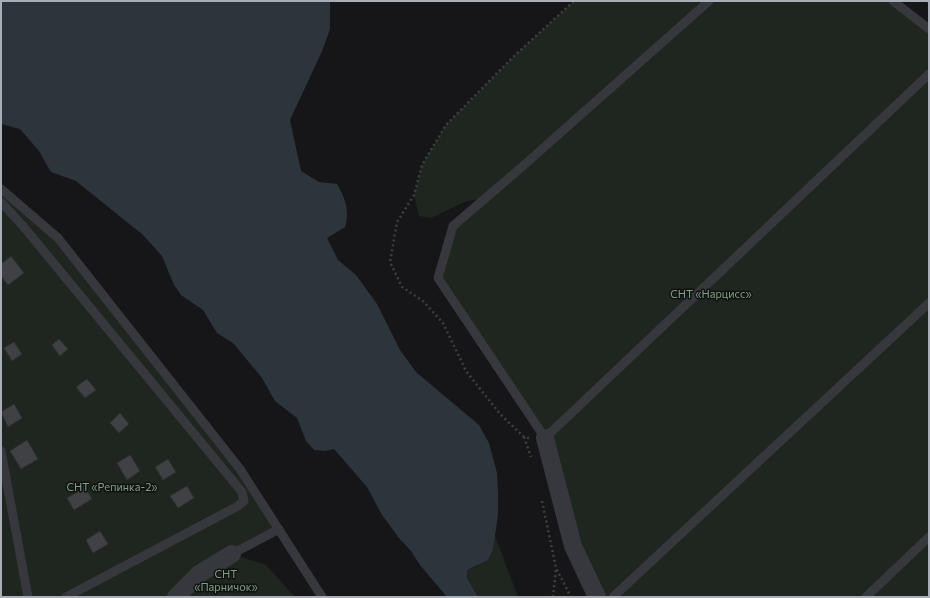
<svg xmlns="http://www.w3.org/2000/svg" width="930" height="598" viewBox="0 0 930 598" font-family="Commissioner,sans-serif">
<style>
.green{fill:#1e261f}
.water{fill:#2c353c}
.building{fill:#404145;stroke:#303034}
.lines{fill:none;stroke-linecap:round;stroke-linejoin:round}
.path{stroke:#3d3f44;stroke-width:2.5;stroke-dasharray:2 3;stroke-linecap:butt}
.service{stroke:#37383d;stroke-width:9}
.minor{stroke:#37383d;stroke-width:18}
.labels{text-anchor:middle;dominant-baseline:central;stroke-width:3;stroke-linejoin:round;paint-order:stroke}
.park-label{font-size:11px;fill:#7fa381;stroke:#111113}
</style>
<rect width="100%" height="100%" fill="#161618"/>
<g class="green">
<polygon points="574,1 893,1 929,29 929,597 597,597 545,438 438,278 453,226 484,198 464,202 431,218 419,216 414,195 422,165 446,125 511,59"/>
<polygon points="1,189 58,238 240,469 279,529 232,554 266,565 295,597 1,597"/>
<polygon points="494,533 518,597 478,597 467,578 467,569 477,566 493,549"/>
</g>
<path class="water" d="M1,1H330V29L323,49L290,120L301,171L319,182L337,184C345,198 350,210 345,227L327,238L338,260L356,275L377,304L400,350L416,372L479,425L489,443L497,473L498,494V515L493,549L488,560L467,570V578L478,597H447L420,565L411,551L399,538L382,515L367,487L334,449L326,451L314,450L306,441L297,418L275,401L262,378L233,343L217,333L203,310L181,295L174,285L162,256L143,235L76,181L51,172L39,151L20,129L1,124Z"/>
<g class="building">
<polygon points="11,256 24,273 8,285 1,276 1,264"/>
<polygon points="59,339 68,349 60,356 52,345"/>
<polygon points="14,342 22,354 12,361 4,348"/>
<polygon points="87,379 96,390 85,398 76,387"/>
<polygon points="14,404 22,418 8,427 1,412"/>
<polygon points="120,413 129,424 119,433 110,423"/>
<polygon points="27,440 38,459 21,469 10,451"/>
<polygon points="130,455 140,471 127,480 117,463"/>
<polygon points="168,459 176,472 163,480 155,467"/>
<polygon points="187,486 194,498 178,508 170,496"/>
<polygon points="85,487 92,499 74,510 67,498"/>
<polygon points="100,531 108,544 93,553 86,540"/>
</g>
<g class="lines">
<g class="path">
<polyline points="928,1 929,3"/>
<polyline points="524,437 531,457"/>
<polyline points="529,438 524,437 500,414 466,371 443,323 423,301 402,287 390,262 397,222 414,195 422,165 446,125 511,59 574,1"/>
<polyline points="542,501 556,568 571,597"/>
<polyline points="553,597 556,569"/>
</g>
<g class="service">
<polyline points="709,1 523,166 453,226 438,278 545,438 929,74"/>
<polyline points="893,1 929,29"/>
<polyline points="1,189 58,238 240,469 322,597"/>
<polyline points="1,202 23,226 242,492 244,501 238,506 66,597"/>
<polyline points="1,451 28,597"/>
<polyline points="232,554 279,529"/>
<polyline points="613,597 929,303"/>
<polyline points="866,597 929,537"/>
</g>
<g class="minor">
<polyline points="545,438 573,546 597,597"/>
<polyline points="176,597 199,574 232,554"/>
</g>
</g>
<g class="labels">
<g class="park-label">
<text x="711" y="293">СНТ «Нарцисс»</text>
<text x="112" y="486">СНТ «Репинка-2»</text>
<text x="226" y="573">СНТ<tspan x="226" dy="13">«Парничок»</tspan></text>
</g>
</g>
<rect width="930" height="598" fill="none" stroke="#a8adb8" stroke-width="4"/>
</svg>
